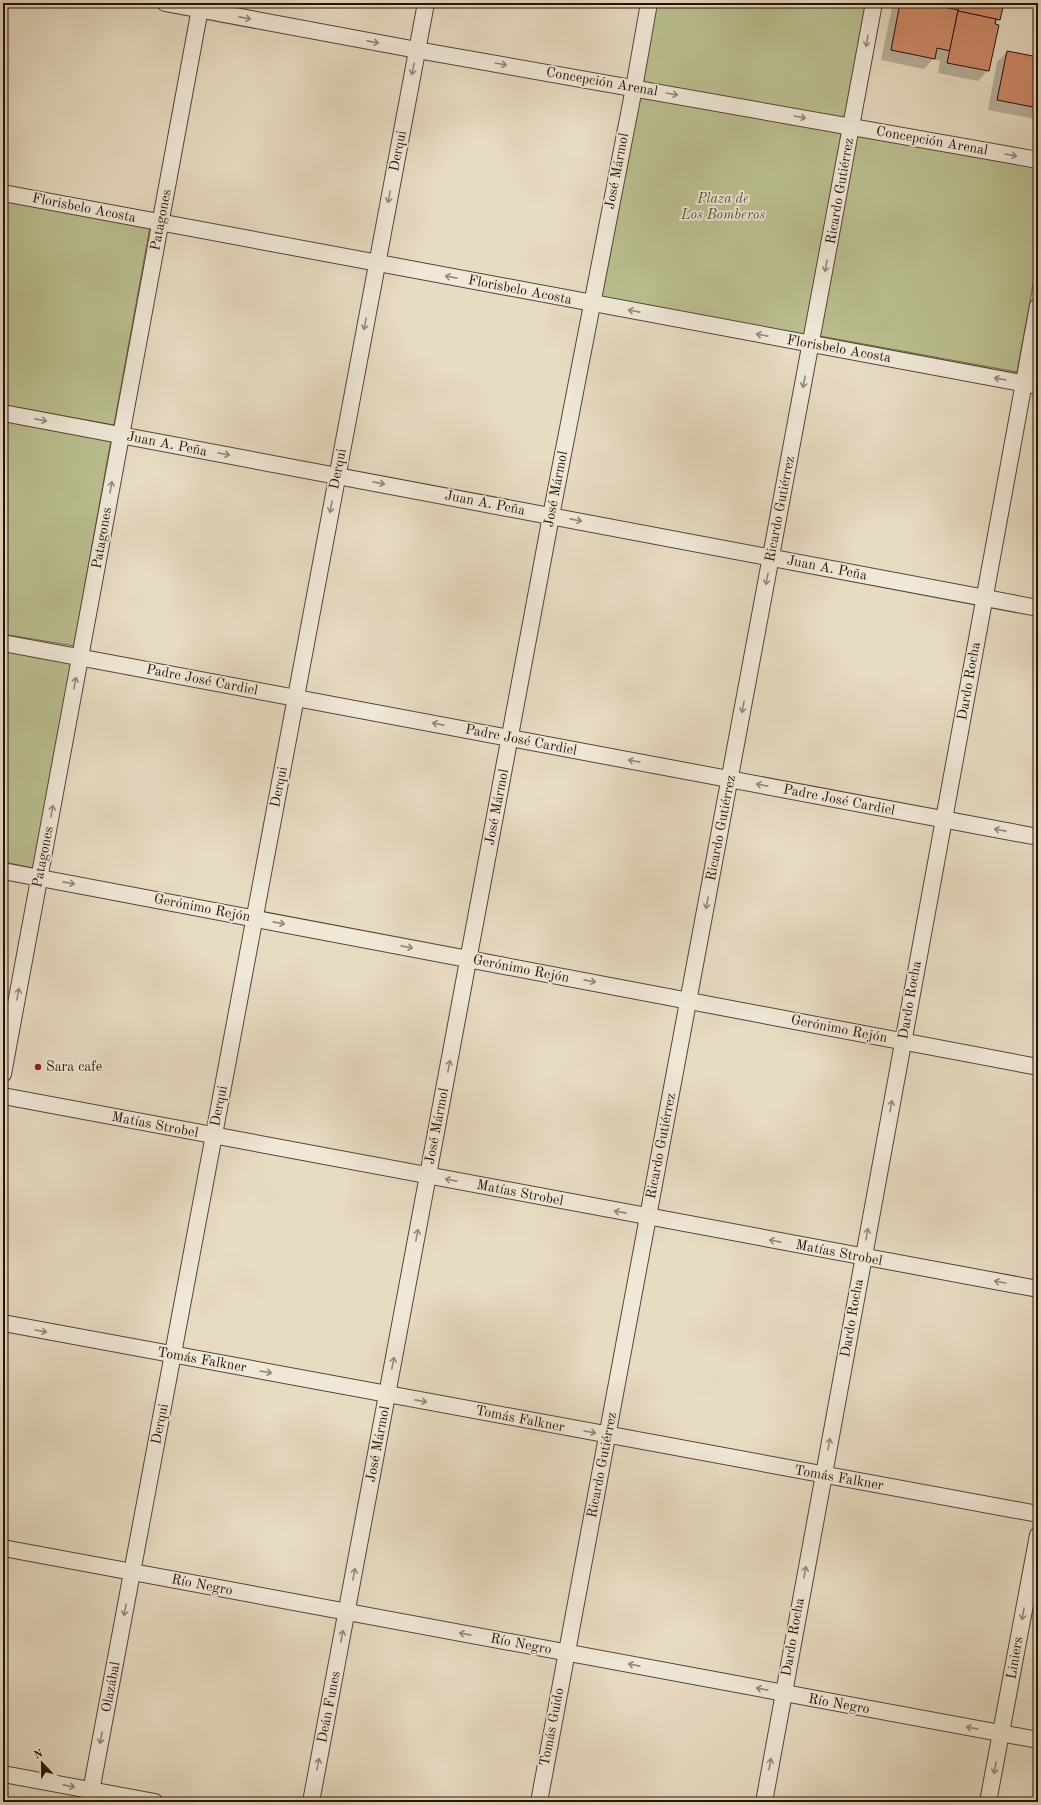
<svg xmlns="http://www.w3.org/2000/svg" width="1041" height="1805" viewBox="0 0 1041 1805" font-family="'Old Standard TT',serif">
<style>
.green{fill:#babf90;stroke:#70684b}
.shadow{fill:#0003}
.building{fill:#d0896a;stroke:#251206}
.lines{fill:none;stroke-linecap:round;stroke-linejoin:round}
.minor-casing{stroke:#564435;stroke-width:18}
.minor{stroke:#efe8d7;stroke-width:16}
.oneway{stroke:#948879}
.poi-dot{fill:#8f2418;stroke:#efe8d7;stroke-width:1.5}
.labels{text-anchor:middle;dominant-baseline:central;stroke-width:3.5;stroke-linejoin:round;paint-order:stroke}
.street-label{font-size:14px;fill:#251206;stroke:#efe8d7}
.park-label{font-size:14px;font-style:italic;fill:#594f36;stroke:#efe8d7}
.poi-label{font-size:14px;fill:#251206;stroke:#efe8d7;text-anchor:start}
</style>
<rect width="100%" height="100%" fill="#e7dbc2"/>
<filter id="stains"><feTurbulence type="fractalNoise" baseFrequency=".005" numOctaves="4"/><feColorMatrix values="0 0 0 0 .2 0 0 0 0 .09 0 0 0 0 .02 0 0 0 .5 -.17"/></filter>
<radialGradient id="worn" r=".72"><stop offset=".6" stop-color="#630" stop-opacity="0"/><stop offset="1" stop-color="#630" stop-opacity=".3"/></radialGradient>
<g class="green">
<polygon points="652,3 870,3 807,341 596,296"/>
<polygon points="857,135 1038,168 1038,258 1017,372 820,336"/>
<polygon points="3,201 150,227 114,425 3,405"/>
<polygon points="3,421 111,440 74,646 3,634"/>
<polygon points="3,650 72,663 34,868 3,862"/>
</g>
<g class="shadow">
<polygon points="893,3 945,3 944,8 951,9 952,3 1003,3 999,20 994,25 988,70 978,81 938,73 940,61 933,59 924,69 881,60"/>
<polygon points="1007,52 1038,58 1038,116 1035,119 988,110 997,62"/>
</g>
<g class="building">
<polygon points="900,3 946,3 945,7 958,10 950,51 937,48 935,59 891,50"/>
<polygon points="959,3 1004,3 1000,20 958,11"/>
<polygon points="958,11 996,19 995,24 999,25 989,71 947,63"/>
<polygon points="1007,51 1038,57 1038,108 997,100"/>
</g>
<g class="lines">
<g class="minor-casing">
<g id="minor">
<polyline points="165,3 417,50 1038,160"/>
<polyline points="3,193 1038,386"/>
<polyline points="3,413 1038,608"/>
<polyline points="3,643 1038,837"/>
<polyline points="3,871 1038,1067"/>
<polyline points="3,1074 201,3"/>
<polyline points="3,1096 1038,1289"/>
<polyline points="3,1323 1038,1514"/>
<polyline points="3,1548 1038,1740"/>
<polyline points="3,1774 155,1802"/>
<polyline points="89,1802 426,3"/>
<polyline points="311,1802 551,516 634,88 649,3"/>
<polyline points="539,1802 874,3"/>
<polyline points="764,1802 1038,306"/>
<polyline points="988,1802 1038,1535"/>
</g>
</g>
<use href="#minor" class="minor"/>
</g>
<defs><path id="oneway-shaft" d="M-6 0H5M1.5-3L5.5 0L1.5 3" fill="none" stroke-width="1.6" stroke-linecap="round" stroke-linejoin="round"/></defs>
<g class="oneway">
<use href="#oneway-shaft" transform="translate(245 18) rotate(11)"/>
<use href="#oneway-shaft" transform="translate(867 41) rotate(100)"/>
<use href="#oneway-shaft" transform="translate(373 42) rotate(11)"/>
<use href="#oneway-shaft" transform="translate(501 64) rotate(10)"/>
<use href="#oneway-shaft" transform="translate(413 69) rotate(101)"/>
<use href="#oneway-shaft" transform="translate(672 94) rotate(10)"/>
<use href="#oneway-shaft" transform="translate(800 117) rotate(10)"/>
<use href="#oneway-shaft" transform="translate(1011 155) rotate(10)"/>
<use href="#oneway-shaft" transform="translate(389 197) rotate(101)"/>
<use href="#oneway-shaft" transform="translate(826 266) rotate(100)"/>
<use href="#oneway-shaft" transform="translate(451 277) rotate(-169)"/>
<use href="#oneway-shaft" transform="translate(634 311) rotate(-169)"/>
<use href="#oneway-shaft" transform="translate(365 324) rotate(101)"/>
<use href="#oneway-shaft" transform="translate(762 335) rotate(-169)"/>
<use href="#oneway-shaft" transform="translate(1000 379) rotate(-170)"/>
<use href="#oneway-shaft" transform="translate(804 382) rotate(101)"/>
<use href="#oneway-shaft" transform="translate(41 420) rotate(11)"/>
<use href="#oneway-shaft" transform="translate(224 454) rotate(11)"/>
<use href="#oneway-shaft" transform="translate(379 483) rotate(11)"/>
<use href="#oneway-shaft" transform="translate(111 487) rotate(-80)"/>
<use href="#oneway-shaft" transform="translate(331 507) rotate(100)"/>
<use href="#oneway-shaft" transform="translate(576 520) rotate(11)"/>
<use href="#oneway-shaft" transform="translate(767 579) rotate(100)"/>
<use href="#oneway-shaft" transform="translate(75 683) rotate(-79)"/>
<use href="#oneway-shaft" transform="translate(743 707) rotate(100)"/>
<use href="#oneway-shaft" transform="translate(438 724) rotate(-169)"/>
<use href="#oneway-shaft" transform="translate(634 761) rotate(-169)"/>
<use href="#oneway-shaft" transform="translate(762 785) rotate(-169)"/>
<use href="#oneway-shaft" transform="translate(52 811) rotate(-79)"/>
<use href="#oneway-shaft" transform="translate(1000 830) rotate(-169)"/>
<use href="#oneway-shaft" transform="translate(69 883) rotate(11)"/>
<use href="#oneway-shaft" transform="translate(707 903) rotate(101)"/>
<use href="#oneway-shaft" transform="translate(279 923) rotate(11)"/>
<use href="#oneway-shaft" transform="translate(407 947) rotate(11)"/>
<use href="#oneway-shaft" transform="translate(590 981) rotate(11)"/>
<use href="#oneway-shaft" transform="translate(18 994) rotate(-80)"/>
<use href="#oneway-shaft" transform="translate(449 1066) rotate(-79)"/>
<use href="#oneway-shaft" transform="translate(891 1106) rotate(-80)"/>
<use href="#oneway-shaft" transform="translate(451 1180) rotate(-169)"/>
<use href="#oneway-shaft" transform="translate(620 1212) rotate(-169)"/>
<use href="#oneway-shaft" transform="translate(867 1234) rotate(-80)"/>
<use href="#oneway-shaft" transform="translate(417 1235) rotate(-79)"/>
<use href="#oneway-shaft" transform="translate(775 1241) rotate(-169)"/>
<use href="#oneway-shaft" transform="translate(1000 1282) rotate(-170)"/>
<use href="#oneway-shaft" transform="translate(41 1331) rotate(10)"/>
<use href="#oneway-shaft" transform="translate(393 1363) rotate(-79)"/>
<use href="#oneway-shaft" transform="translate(266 1372) rotate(10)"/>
<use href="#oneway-shaft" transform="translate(421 1401) rotate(11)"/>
<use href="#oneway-shaft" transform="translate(590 1432) rotate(11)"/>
<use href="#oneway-shaft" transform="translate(829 1444) rotate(-80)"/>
<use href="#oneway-shaft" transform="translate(805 1572) rotate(-80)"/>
<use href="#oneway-shaft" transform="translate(354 1574) rotate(-79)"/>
<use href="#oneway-shaft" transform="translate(125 1610) rotate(101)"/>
<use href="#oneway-shaft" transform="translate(1023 1614) rotate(100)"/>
<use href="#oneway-shaft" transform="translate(465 1634) rotate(-169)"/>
<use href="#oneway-shaft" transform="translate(342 1636) rotate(-79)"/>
<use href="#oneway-shaft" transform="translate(634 1665) rotate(-169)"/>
<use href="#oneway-shaft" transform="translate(762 1689) rotate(-169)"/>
<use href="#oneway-shaft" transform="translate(972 1728) rotate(-170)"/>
<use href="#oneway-shaft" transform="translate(101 1738) rotate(101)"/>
<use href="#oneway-shaft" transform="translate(318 1764) rotate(-79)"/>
<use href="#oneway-shaft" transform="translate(770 1764) rotate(-80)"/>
<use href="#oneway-shaft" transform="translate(995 1768) rotate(101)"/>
<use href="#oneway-shaft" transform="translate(69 1786) rotate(11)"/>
</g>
<circle class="poi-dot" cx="38" cy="1067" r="4"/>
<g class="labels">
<g class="street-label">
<text transform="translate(602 82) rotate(10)">Concepción Arenal</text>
<text transform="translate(932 141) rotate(10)">Concepción Arenal</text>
<text transform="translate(398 151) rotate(-79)">Derqui</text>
<text transform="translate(617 171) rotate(-79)">José Mármol</text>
<text transform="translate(840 191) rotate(-80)">Ricardo Gutiérrez</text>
<text transform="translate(84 208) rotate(11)">Florisbelo Acosta</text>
<text transform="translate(161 220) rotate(-79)">Patagones</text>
<text transform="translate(520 290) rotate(11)">Florisbelo Acosta</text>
<text transform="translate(839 349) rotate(10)">Florisbelo Acosta</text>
<text transform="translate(167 444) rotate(11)">Juan A. Peña</text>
<text transform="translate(338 469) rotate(-79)">Derqui</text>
<text transform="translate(556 489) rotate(-79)">José Mármol</text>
<text transform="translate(485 503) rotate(11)">Juan A. Peña</text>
<text transform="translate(780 509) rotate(-79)">Ricardo Gutiérrez</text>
<text transform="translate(102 538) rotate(-80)">Patagones</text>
<text transform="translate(827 568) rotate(11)">Juan A. Peña</text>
<text transform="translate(202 680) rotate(11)">Padre José Cardiel</text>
<text transform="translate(969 681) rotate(-80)">Dardo Rocha</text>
<text transform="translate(521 740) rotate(11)">Padre José Cardiel</text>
<text transform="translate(279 787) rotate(-79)">Derqui</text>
<text transform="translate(839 800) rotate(11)">Padre José Cardiel</text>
<text transform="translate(497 807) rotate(-79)">José Mármol</text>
<text transform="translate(721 828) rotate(-79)">Ricardo Gutiérrez</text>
<text transform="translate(43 857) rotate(-79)">Patagones</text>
<text transform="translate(202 908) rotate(11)">Gerónimo Rejón</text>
<text transform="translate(521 969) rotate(11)">Gerónimo Rejón</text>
<text transform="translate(910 1000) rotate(-80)">Dardo Rocha</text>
<text transform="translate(839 1029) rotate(11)">Gerónimo Rejón</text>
<text transform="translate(219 1106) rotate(-79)">Derqui</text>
<text transform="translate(155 1125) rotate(11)">Matías Strobel</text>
<text transform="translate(437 1126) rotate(-79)">José Mármol</text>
<text transform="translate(661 1146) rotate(-79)">Ricardo Gutiérrez</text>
<text transform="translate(520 1193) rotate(11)">Matías Strobel</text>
<text transform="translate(839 1253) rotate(11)">Matías Strobel</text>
<text transform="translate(852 1318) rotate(-80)">Dardo Rocha</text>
<text transform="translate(202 1360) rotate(10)">Tomás Falkner</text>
<text transform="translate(520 1419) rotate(11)">Tomás Falkner</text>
<text transform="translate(160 1424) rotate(-79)">Derqui</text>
<text transform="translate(378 1444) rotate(-79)">José Mármol</text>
<text transform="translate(602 1465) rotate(-79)">Ricardo Gutiérrez</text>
<text transform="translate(839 1478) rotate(10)">Tomás Falkner</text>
<text transform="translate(202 1585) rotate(11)">Río Negro</text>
<text transform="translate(793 1637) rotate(-80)">Dardo Rocha</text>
<text transform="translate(521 1644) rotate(11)">Río Negro</text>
<text transform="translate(1015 1658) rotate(-80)">Liniers</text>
<text transform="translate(111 1687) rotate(-79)">Olazábal</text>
<text transform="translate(839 1704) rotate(10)">Río Negro</text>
<text transform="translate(329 1707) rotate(-79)">Deán Funes</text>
<text transform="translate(552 1727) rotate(-79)">Tomás Guido</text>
</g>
<g class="park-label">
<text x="723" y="199">Plaza de<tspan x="723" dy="16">Los Bomberos</tspan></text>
</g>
<g class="poi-label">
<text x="46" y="1067">Sara cafe</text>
</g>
</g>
<rect width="1041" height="1805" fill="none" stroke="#e7dbc2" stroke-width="16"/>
<rect x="4" y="4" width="1033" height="1797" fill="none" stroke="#251206" stroke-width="2"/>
<rect x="8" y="8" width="1025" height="1789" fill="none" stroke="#251206"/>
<g transform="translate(42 1763) rotate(338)" stroke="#efe8d7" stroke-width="3" paint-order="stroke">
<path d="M0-3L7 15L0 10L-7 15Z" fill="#251206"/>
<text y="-6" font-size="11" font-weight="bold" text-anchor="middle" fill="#251206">N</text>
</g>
<rect width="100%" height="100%" filter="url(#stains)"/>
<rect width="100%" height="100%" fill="url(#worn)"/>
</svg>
